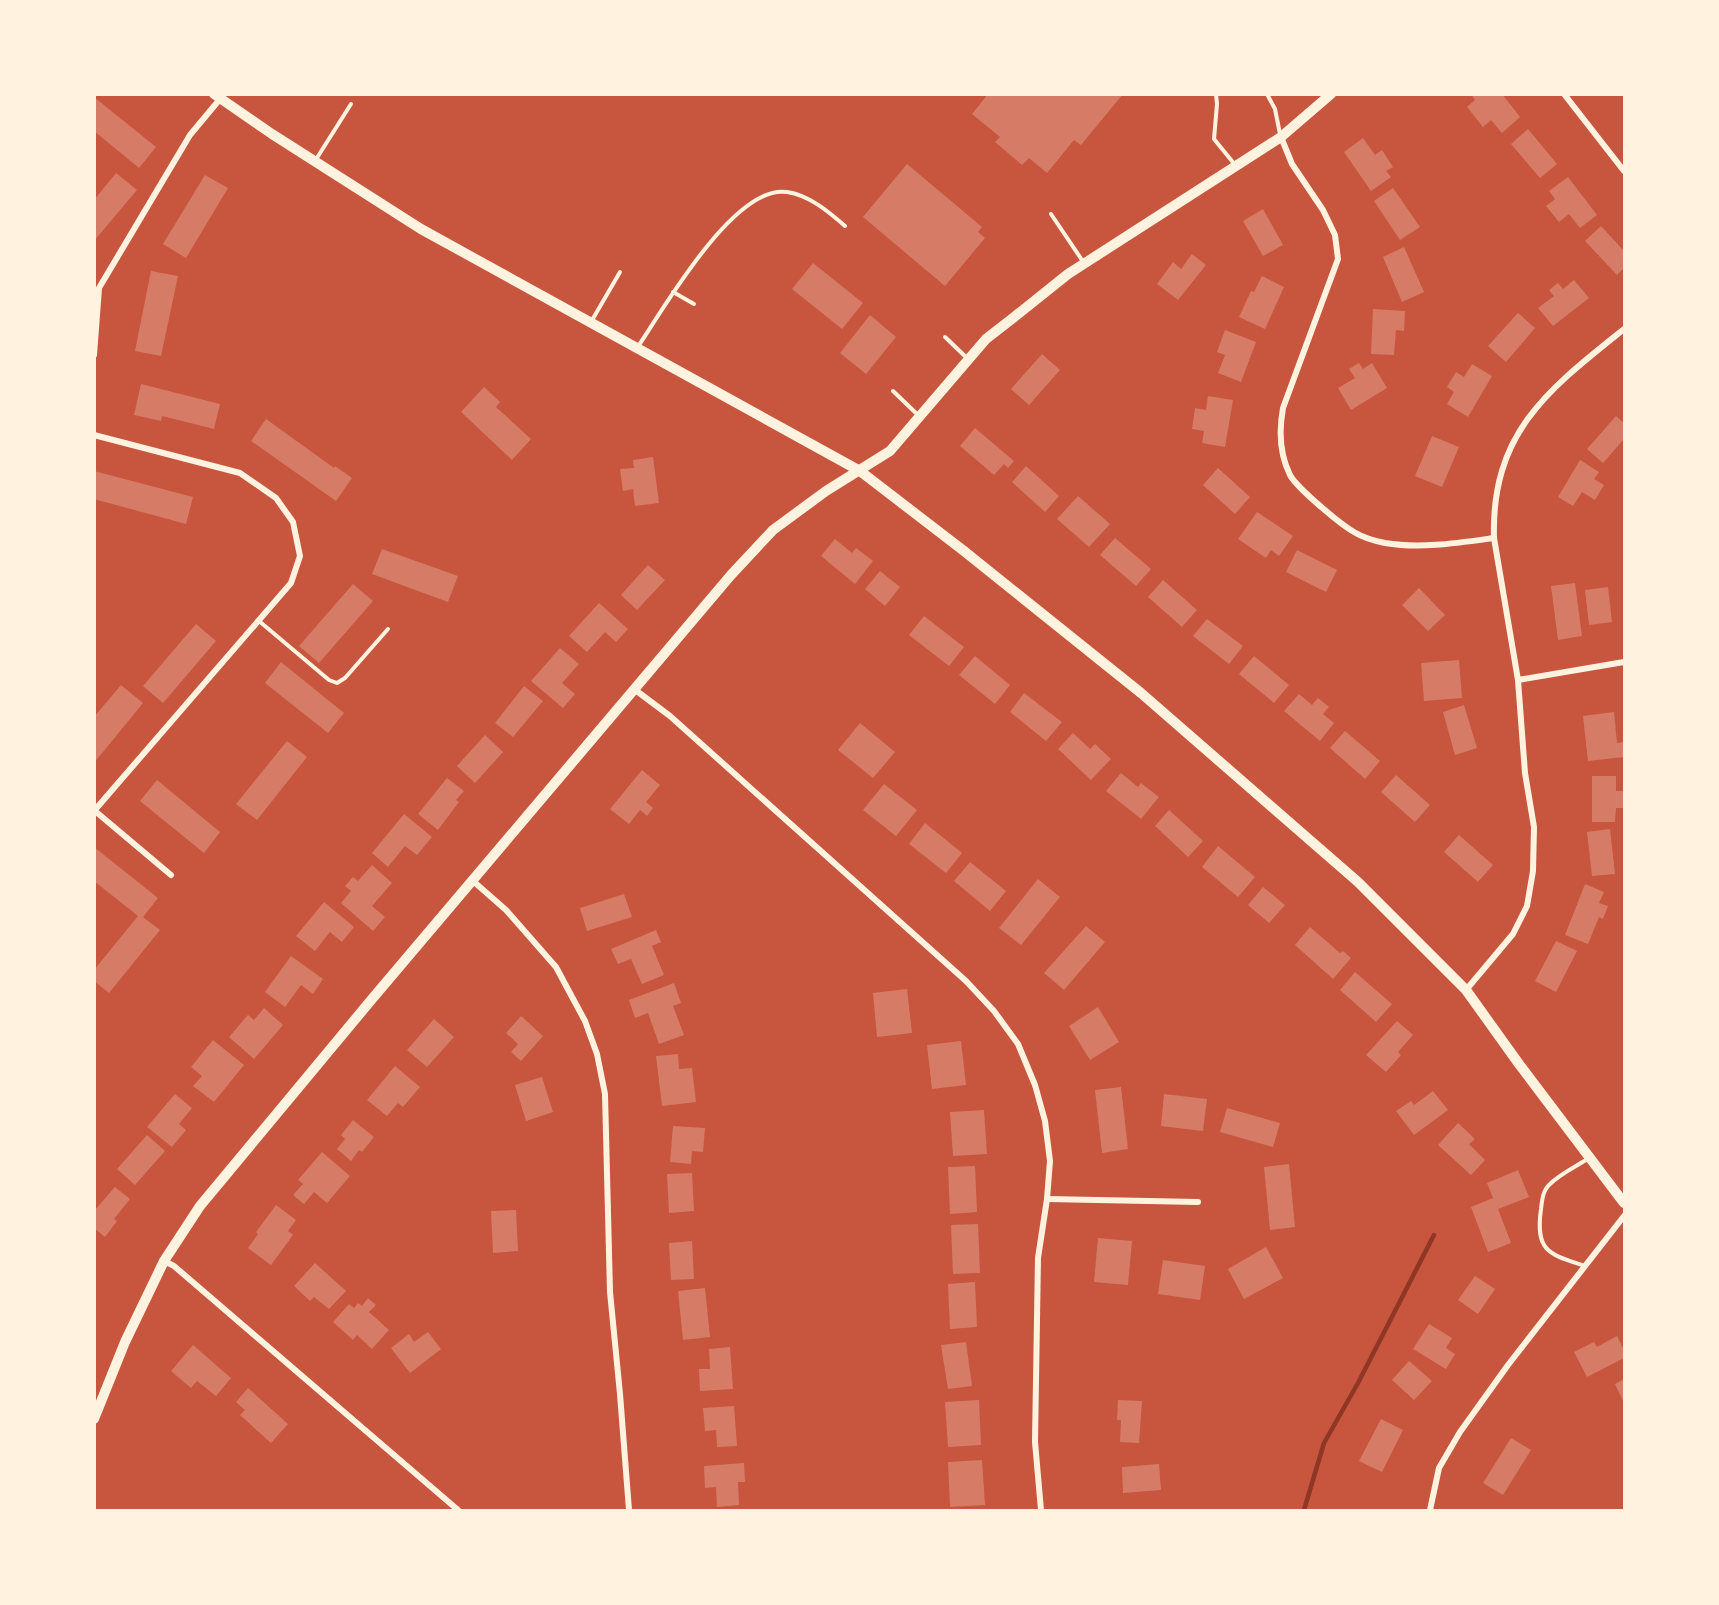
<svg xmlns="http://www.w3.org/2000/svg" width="1719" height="1605" viewBox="0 0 1719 1605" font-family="Inter,sans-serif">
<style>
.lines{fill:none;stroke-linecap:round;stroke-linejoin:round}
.stream{stroke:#8f3625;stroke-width:4.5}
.building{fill:#d67c66}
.service{stroke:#fff3e0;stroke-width:4}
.minor{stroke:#fff3e0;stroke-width:6}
.tertiary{stroke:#fff3e0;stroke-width:10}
</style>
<rect width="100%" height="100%" fill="#c8553d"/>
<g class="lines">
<polyline class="stream" points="1304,1510 1324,1443 1358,1383 1434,1235"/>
</g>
<g class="building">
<polygon points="988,94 1123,94 1081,145 1074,140 1047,173 1029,158 1022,165 995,142 1000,137 972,114"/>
<polygon points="1471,94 1502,94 1520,117 1502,133 1491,120 1483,127 1467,107 1475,100"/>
<polygon points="94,97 156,147 139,168 94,131"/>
<polygon points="1528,129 1557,164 1540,178 1511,144"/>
<polygon points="1363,138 1375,155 1382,150 1393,167 1386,171 1391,177 1371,191 1344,152"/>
<polygon points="907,164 982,227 978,232 985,238 945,286 863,217"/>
<polygon points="116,173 137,190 94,241 94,200"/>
<polygon points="205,175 228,188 186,258 163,244"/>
<polygon points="1568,177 1597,215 1580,228 1569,214 1559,222 1546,206 1555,199 1549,191"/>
<polygon points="1393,188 1420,227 1400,240 1374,201"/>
<polygon points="1263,209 1283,245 1263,256 1243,221"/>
<polygon points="1601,226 1624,251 1624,268 1617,275 1585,241"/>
<polygon points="1404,247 1424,292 1402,302 1383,257"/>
<polygon points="1192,254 1206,265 1178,300 1157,284 1173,262 1181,269"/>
<polygon points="813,263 863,303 842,329 792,289"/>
<polygon points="151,271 178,276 161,356 135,351"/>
<polygon points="1262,276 1284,287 1265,329 1239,317 1251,291 1254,292"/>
<polygon points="1574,280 1589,298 1553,326 1538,308 1554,296 1549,290 1558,283 1563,289"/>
<polygon points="1373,309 1405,311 1404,331 1396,330 1394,355 1371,354"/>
<polygon points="1518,313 1535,328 1506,362 1488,346"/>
<polygon points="870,315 896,337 866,374 840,353"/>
<polygon points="1225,330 1256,342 1241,382 1218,373 1225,355 1217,352"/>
<polygon points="1042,354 1060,370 1029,405 1011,389"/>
<polygon points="1359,363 1363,369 1372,363 1387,388 1351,410 1338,388 1355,378 1349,369"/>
<polygon points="1472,364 1492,376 1468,417 1447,404 1454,392 1447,387 1456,372 1464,377"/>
<polygon points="141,384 220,404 214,429 162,416 161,421 134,415"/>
<polygon points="484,387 500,402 496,407 531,439 512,460 461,412"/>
<polygon points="1208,396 1233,400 1225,447 1202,443 1204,431 1192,429 1195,408 1206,410"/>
<polygon points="1616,416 1624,423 1624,439 1603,463 1587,449"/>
<polygon points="266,419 334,468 335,466 352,478 336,501 251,441"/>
<polygon points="975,428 1014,461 1008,468 1004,464 994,475 960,446"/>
<polygon points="1432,436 1459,447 1442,487 1415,476"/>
<polygon points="653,457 659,503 635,506 633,489 623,491 620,469 634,468 633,460"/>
<polygon points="1580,460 1599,472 1594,479 1604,485 1595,500 1582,492 1573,506 1558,497"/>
<polygon points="1026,466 1059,496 1045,512 1012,482"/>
<polygon points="1218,468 1250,497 1235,514 1203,485"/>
<polygon points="94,471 193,497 186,524 94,499"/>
<polygon points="1078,496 1110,524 1089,547 1057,519"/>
<polygon points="1257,512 1293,536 1279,556 1271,550 1266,558 1238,539"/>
<polygon points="1115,538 1151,569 1136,586 1100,555"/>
<polygon points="835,539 852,553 856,548 873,561 855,584 821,556"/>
<polygon points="382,549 458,576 448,602 372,574"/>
<polygon points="1297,550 1337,570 1326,592 1286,572"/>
<polygon points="648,565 665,580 637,610 621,595"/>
<polygon points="880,571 900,587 885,606 865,589"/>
<polygon points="1163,580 1197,610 1182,627 1148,597"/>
<polygon points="1575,583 1582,636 1558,640 1551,586"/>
<polygon points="353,584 373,601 319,663 299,646"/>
<polygon points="1608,587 1612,622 1589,625 1585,590"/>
<polygon points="1419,588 1445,615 1428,631 1402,605"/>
<polygon points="599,603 628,629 616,642 605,632 587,652 569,636"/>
<polygon points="924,616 964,647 949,666 909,635"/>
<polygon points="1207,619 1243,646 1229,664 1193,636"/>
<polygon points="196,624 216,641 163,703 143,686"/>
<polygon points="560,648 579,664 562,683 575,694 563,708 531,681"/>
<polygon points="975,656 1010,685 995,704 959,675"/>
<polygon points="1254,656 1289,685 1274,703 1239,674"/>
<polygon points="1459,660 1462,698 1424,701 1421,663"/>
<polygon points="281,662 344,713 328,733 265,683"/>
<polygon points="121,685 143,703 94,763 94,717"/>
<polygon points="524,686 543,701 513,737 495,723"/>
<polygon points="1024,693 1062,722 1046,741 1010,712"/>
<polygon points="1299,694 1312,705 1318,698 1329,707 1323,714 1334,723 1320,741 1284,711"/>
<polygon points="1464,705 1477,748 1455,755 1443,712"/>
<polygon points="1614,712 1617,743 1624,742 1624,757 1588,761 1583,716"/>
<polygon points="860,723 895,752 873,778 838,750"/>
<polygon points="1345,731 1380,761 1365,779 1330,748"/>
<polygon points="1073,733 1090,749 1095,744 1111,759 1091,780 1058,749"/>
<polygon points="485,735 503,752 475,783 457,766"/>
<polygon points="287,741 307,757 257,820 236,804"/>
<polygon points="642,770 660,785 646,802 653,808 647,816 640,810 629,824 610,809"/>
<polygon points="1121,773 1138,787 1141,783 1159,797 1141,819 1106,791"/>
<polygon points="1396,775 1430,805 1415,822 1381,792"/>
<polygon points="1592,776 1616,776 1616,791 1624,791 1624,808 1616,808 1615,822 1592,822"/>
<polygon points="447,778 464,791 456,800 459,802 438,830 418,814"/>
<polygon points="157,780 220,832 204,853 140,801"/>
<polygon points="884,784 917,810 896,836 863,810"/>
<polygon points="1169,810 1203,841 1188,857 1155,826"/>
<polygon points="404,814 432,837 417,855 405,846 388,867 372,853"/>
<polygon points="925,823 962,853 946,873 909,844"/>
<polygon points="1610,829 1615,874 1592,876 1587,832"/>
<polygon points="1459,835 1493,865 1478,882 1444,852"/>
<polygon points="1218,846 1255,877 1238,897 1202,867"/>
<polygon points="94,847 158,898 143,917 160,930 109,993 94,981 94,970 138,916 94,881"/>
<polygon points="970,862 1006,891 990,911 954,881"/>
<polygon points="372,865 392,883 372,906 385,917 373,931 341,903 351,891 345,886 353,877 358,881"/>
<polygon points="1038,879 1060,897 1021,945 999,928"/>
<polygon points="1585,884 1604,892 1599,903 1608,906 1603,919 1599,917 1588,944 1565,935"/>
<polygon points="1263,887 1285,905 1269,923 1248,905"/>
<polygon points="624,894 632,917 587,931 580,908"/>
<polygon points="324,902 354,927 342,942 330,932 315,951 296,936"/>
<polygon points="1086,926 1105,942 1064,990 1044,973"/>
<polygon points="1310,927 1340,953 1343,951 1351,958 1333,979 1295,945"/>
<polygon points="656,930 661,942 652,946 664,975 642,984 631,959 618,964 611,949"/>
<polygon points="1556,941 1577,951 1556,992 1535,981"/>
<polygon points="291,956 323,979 313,994 301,985 285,1007 265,992"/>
<polygon points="1355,972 1392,1004 1376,1022 1340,990"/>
<polygon points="674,983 681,1003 673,1006 684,1035 659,1044 648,1013 635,1018 629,1000"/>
<polygon points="907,989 912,1033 877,1037 873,993"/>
<polygon points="1098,1007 1119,1042 1090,1060 1069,1026"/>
<polygon points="264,1008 283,1025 254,1059 229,1037 248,1015 254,1020"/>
<polygon points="521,1016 543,1036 521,1061 511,1052 518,1044 506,1033"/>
<polygon points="434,1019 454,1037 427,1067 407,1050"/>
<polygon points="1397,1021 1413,1035 1398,1052 1401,1055 1386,1072 1366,1055"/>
<polygon points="213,1040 244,1065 214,1102 193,1086 202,1076 191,1067"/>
<polygon points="961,1041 966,1085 932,1089 927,1045"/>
<polygon points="678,1054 679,1069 692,1068 696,1102 662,1106 656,1056"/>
<polygon points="395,1066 420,1087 403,1107 398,1103 387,1116 367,1100"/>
<polygon points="542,1077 553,1112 526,1121 515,1085"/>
<polygon points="1121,1087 1128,1149 1102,1153 1095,1090"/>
<polygon points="1433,1091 1448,1110 1414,1135 1396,1111 1411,1101 1414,1105"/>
<polygon points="175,1094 192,1108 179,1124 186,1130 172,1147 147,1127"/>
<polygon points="1164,1094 1207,1099 1203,1131 1161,1126"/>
<polygon points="1227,1108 1280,1123 1273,1147 1220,1132"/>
<polygon points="984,1110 987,1154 953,1156 950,1112"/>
<polygon points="353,1120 374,1137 362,1152 359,1150 351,1161 337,1149 345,1139 341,1135"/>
<polygon points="1458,1123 1475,1139 1469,1144 1485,1160 1471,1175 1438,1145"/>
<polygon points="673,1126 705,1128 703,1152 692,1151 691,1164 670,1162"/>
<polygon points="147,1135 165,1151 135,1185 117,1169"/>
<polygon points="322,1152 350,1176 327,1203 314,1192 304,1204 293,1195 303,1184 298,1180"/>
<polygon points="1289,1164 1295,1227 1270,1230 1264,1167"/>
<polygon points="975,1166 977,1212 950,1214 948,1167"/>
<polygon points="1518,1170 1529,1197 1498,1209 1511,1243 1488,1252 1471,1207 1493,1198 1487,1183"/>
<polygon points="692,1173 694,1211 669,1213 667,1174"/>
<polygon points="115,1187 130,1199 114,1219 117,1221 105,1237 94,1228 94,1211"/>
<polygon points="276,1205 296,1220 288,1231 293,1235 271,1265 248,1248 258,1234 256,1232"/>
<polygon points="516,1210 518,1251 493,1253 491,1211"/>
<polygon points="978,1224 980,1273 953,1274 951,1225"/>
<polygon points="1098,1238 1132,1241 1128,1285 1094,1282"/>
<polygon points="692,1241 694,1279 671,1280 669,1243"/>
<polygon points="1266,1247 1283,1278 1244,1299 1228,1269"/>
<polygon points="1163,1260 1205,1266 1200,1300 1158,1294"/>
<polygon points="315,1263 346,1291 329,1309 314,1297 310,1301 294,1286"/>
<polygon points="1475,1276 1495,1289 1478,1314 1458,1300"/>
<polygon points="975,1282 977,1327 950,1329 948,1284"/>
<polygon points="705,1288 710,1337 683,1340 678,1291"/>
<polygon points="368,1298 376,1305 369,1312 389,1330 372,1349 357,1335 353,1340 333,1322 349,1304 354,1308 358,1303 362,1306"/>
<polygon points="1429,1324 1452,1338 1446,1348 1455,1354 1446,1369 1413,1349"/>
<polygon points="428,1332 441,1349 410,1373 391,1348 409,1334 414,1342"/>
<polygon points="1617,1336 1624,1350 1624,1358 1587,1377 1574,1352 1594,1342 1597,1347"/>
<polygon points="966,1342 972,1386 948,1389 941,1345"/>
<polygon points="193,1345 231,1378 216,1396 197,1381 191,1388 171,1371"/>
<polygon points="730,1347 733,1389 700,1391 699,1369 710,1369 709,1349"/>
<polygon points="1409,1361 1432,1381 1414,1400 1392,1380"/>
<polygon points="1624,1379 1624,1403 1615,1384"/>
<polygon points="248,1388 288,1424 271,1443 240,1415 245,1410 236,1402"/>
<polygon points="979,1400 981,1445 948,1447 945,1402"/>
<polygon points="1118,1400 1142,1401 1139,1443 1120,1442 1121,1420 1117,1420"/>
<polygon points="734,1406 737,1446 717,1447 716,1430 705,1431 703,1408"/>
<polygon points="1381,1419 1403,1430 1382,1472 1359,1461"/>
<polygon points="1511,1438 1531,1450 1503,1495 1483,1483"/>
<polygon points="982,1460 985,1505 950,1507 948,1462"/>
<polygon points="744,1463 745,1482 738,1482 739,1505 717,1507 716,1487 705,1488 704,1466"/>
<polygon points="1159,1464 1161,1490 1123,1493 1122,1467"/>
</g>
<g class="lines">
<g class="service">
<polyline points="1216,94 1217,104 1214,139 1236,166"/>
<polyline points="1267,94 1275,109 1280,134"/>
<polyline points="315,161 351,104"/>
<polyline points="1051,214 1084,263"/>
<polyline points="673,292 694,304"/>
<polyline points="591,322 620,272"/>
<polyline points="945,337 968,359"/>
<path d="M637,348C663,310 734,184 787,192C809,195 829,212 845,226"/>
<polyline points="893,391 919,416"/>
<polyline points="259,621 329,680 337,683 345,678 388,629"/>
<path d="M1585,1266C1549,1254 1535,1252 1541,1209C1542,1200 1543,1190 1550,1184C1561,1173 1577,1166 1589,1158"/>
</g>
<g class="minor">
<polyline points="1564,94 1624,171"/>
<path d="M1281,137L1292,164L1323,210L1335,235L1338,259L1283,408C1279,430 1279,453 1290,475C1297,488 1340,524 1354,532C1362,537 1375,541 1385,543C1420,549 1458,543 1494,538"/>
<polyline points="94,355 99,288 190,135 220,99"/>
<polyline points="94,435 240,473 276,498 293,522 300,556 291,583 94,811"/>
<polyline points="1518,680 1624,662"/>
<polyline points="634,689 670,716 966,981 994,1011 1018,1044 1035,1085 1045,1121 1050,1161 1047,1199 1038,1258 1035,1442 1041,1510"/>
<polyline points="95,811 171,875"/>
<polyline points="473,881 506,910 556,967 585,1021 597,1054 605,1094 610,1292 620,1394 629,1510"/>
<path d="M1466,990L1513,934L1527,906L1533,871L1534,827L1525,773L1518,680L1494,538C1491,432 1549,389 1624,329"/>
<polyline points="1047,1199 1198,1202"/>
<polyline points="164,1261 174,1266 458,1510"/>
<polyline points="1430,1510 1439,1468 1460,1432 1508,1365 1624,1216"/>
</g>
<g class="tertiary">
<polyline points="214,94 272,134 421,229 860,471 964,551 1141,693 1358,882 1466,990 1519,1064 1624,1203"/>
<polyline points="94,1419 125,1342 164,1261 200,1206 372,999 731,575 773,530 826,491 890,451 986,339 1013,318 1068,274 1281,137 1331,94"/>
</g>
</g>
<rect width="1719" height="1605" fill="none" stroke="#fff3e0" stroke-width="192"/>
</svg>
